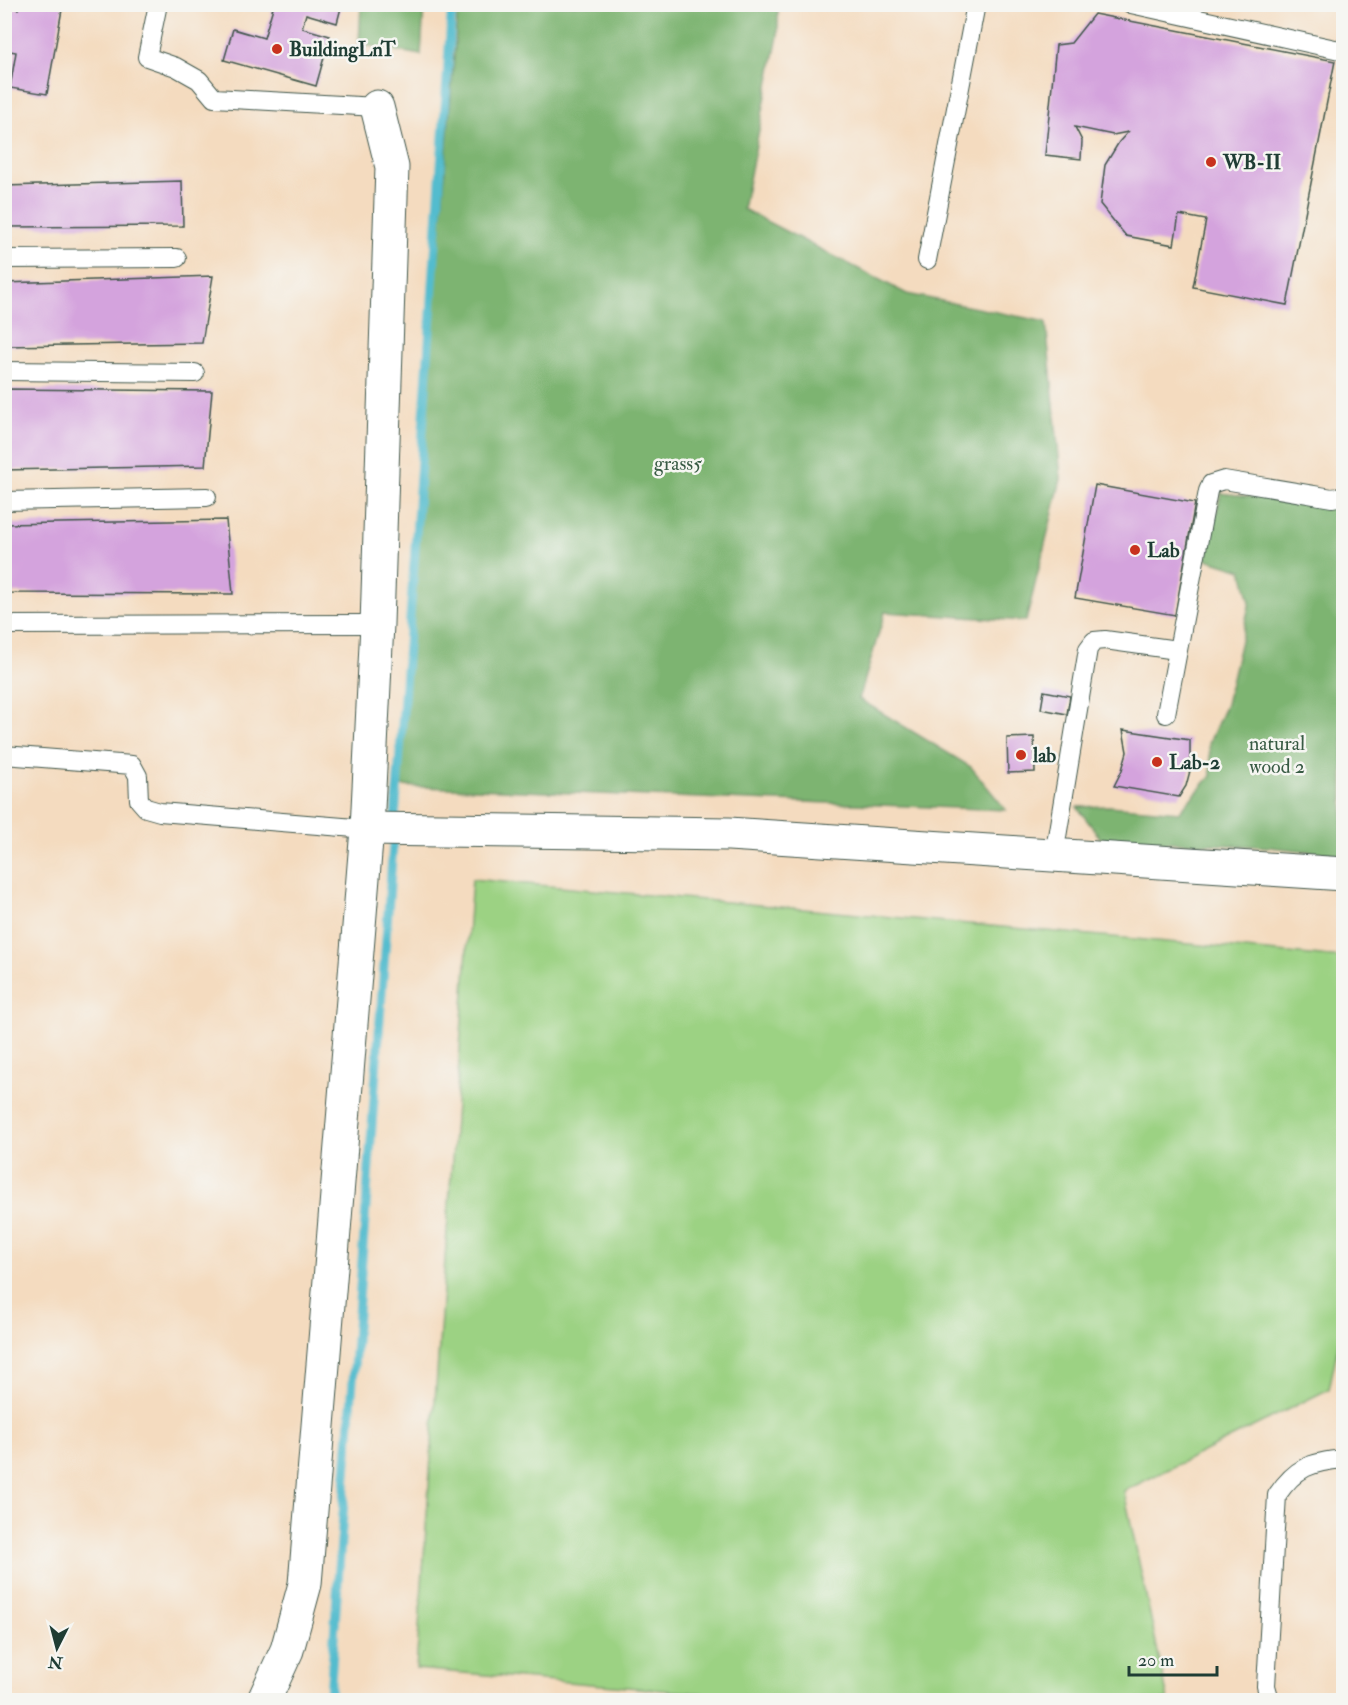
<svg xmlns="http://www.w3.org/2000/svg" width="1348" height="1705" viewBox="0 0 1348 1705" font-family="'IM FELL Double Pica',serif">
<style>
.green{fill:#9cd283;stroke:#5e885c;stroke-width:1.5}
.forest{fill:#7db471;stroke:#4e7852;stroke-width:1.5}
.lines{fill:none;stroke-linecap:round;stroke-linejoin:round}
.stream{stroke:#52bcce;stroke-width:9}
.building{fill:#d4a3dd}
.lane-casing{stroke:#3f5549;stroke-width:20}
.street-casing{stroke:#3f5549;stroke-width:35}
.lane{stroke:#fff;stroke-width:18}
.street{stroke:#fff;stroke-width:33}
.poi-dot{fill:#c8321e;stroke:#f6f6f2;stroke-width:2}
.labels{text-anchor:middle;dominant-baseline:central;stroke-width:5;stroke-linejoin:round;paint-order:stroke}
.poi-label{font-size:20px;font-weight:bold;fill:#1f3d34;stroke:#f6f6f2;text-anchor:start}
.park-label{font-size:20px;fill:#385b44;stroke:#f6f6f2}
</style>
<rect width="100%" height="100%" fill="#f6f6f2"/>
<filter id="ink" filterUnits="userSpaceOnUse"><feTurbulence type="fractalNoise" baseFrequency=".0167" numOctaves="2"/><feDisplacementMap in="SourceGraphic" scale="12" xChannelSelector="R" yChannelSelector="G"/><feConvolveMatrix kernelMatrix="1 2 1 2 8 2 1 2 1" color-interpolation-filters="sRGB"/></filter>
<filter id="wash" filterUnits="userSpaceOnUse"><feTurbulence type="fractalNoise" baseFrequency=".008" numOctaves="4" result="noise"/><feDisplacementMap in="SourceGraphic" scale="24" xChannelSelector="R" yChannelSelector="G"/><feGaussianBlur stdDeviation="1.35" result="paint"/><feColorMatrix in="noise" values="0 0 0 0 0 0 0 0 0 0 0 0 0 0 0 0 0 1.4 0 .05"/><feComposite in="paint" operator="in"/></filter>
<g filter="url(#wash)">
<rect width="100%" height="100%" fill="#f4dbbf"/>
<polygon class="green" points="472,879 1343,958 1344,1318 1329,1389 1124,1491 1168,1700 778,1700 416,1669"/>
<g class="forest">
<polygon points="361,5 424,5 421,55 359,44"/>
<polygon points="458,5 778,5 778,36 743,209 907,294 1046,322 1061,479 1026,621 885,612 859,699 971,767 1006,810 397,786"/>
<polygon points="1221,493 1343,508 1343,855 1269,847 1101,839 1077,807 1109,806 1179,812 1211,776 1209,743 1226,704 1250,602 1242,570 1206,559"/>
</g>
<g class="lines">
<polyline class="stream" points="327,1700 330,1695 337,1595 414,564 452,4"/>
</g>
<g id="blocks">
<g class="building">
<polygon points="19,4 63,4 47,94 10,88 16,52 5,50 5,6 18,9"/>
<polygon points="274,4 342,4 337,23 306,14 302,28 330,36 316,86 224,60 233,29 264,38"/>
<polygon points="1094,14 1335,61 1287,305 1193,287 1206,220 1179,215 1174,245 1126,236 1100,204 1105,165 1119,142 1128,132 1113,135 1075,127 1082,141 1081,159 1045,155 1056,45 1071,43"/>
<polygon points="182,181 183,226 4,227 4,186"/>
<polygon points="213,276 202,343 4,346 4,283"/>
<polygon points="4,389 212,391 205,466 4,470"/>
<polygon points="1095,485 1195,503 1175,615 1075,598"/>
<polygon points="226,520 233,594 4,593 4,524"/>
<polygon points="1044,691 1070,696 1067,714 1041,709"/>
<polygon points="1123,730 1190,740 1190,771 1186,786 1179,797 1114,786 1122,770 1127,752"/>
<polygon points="1034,737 1035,772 1008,773 1007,738"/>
</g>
</g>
</g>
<g filter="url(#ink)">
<use href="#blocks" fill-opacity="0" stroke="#3f5549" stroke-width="1.5"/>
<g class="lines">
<g class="lane-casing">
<g id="lane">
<polyline points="158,4 147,57 176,67 199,80 214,98 377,107"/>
<polyline points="1131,4 1344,51"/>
<polyline points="4,259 177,258"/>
<polyline points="927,260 976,4"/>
<polyline points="4,371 195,373"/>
<polyline points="4,501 207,497"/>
<polyline points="4,625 377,624"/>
<polyline points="1166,714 1208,491 1211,484 1224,480 1332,498 1344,496"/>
<polyline points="4,755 132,765 138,776 139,800 146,808 160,812 367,829"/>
<polyline points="1054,855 1088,649 1094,641 1105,640 1177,650"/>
<path d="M1270,1700L1266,1686L1277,1495C1296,1467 1311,1462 1344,1459"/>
</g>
</g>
<g class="street-casing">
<g id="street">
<polyline points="367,829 729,834 1344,874"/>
<polyline points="264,1700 287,1650 305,1584 367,829 377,624 392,167 377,107"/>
</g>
</g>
<use href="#lane" class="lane"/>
<use href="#street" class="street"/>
</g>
</g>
<g class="poi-dot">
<circle cx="277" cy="49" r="6"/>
<circle cx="1211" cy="162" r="6"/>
<circle cx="1135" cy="550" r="6"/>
<circle cx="1021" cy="755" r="6"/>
<circle cx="1157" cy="762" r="6"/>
</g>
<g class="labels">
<g class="poi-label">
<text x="289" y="49">BuildingLnT</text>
<text x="1223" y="162">WB-II</text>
<text x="1147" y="550">Lab</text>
<text x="1033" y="755">lab</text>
<text x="1169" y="762">Lab-2</text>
</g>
<g class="park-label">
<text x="678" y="463">grass5</text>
<text x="1277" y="743">natural<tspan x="1277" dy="23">wood 2</tspan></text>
</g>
</g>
<rect width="1348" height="1705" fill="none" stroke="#f6f6f2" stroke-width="24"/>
<g transform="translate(57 1648) rotate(186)" stroke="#f6f6f2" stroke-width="4.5" paint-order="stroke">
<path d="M0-4.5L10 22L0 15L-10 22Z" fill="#1f3d34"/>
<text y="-9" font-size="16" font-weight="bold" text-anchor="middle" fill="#1f3d34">N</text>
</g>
<path d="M1129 1666v9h88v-9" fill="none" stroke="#1f3d34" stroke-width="3"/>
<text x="1138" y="1666" font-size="18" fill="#1f3d34" stroke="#f6f6f2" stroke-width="4.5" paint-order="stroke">20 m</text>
</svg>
